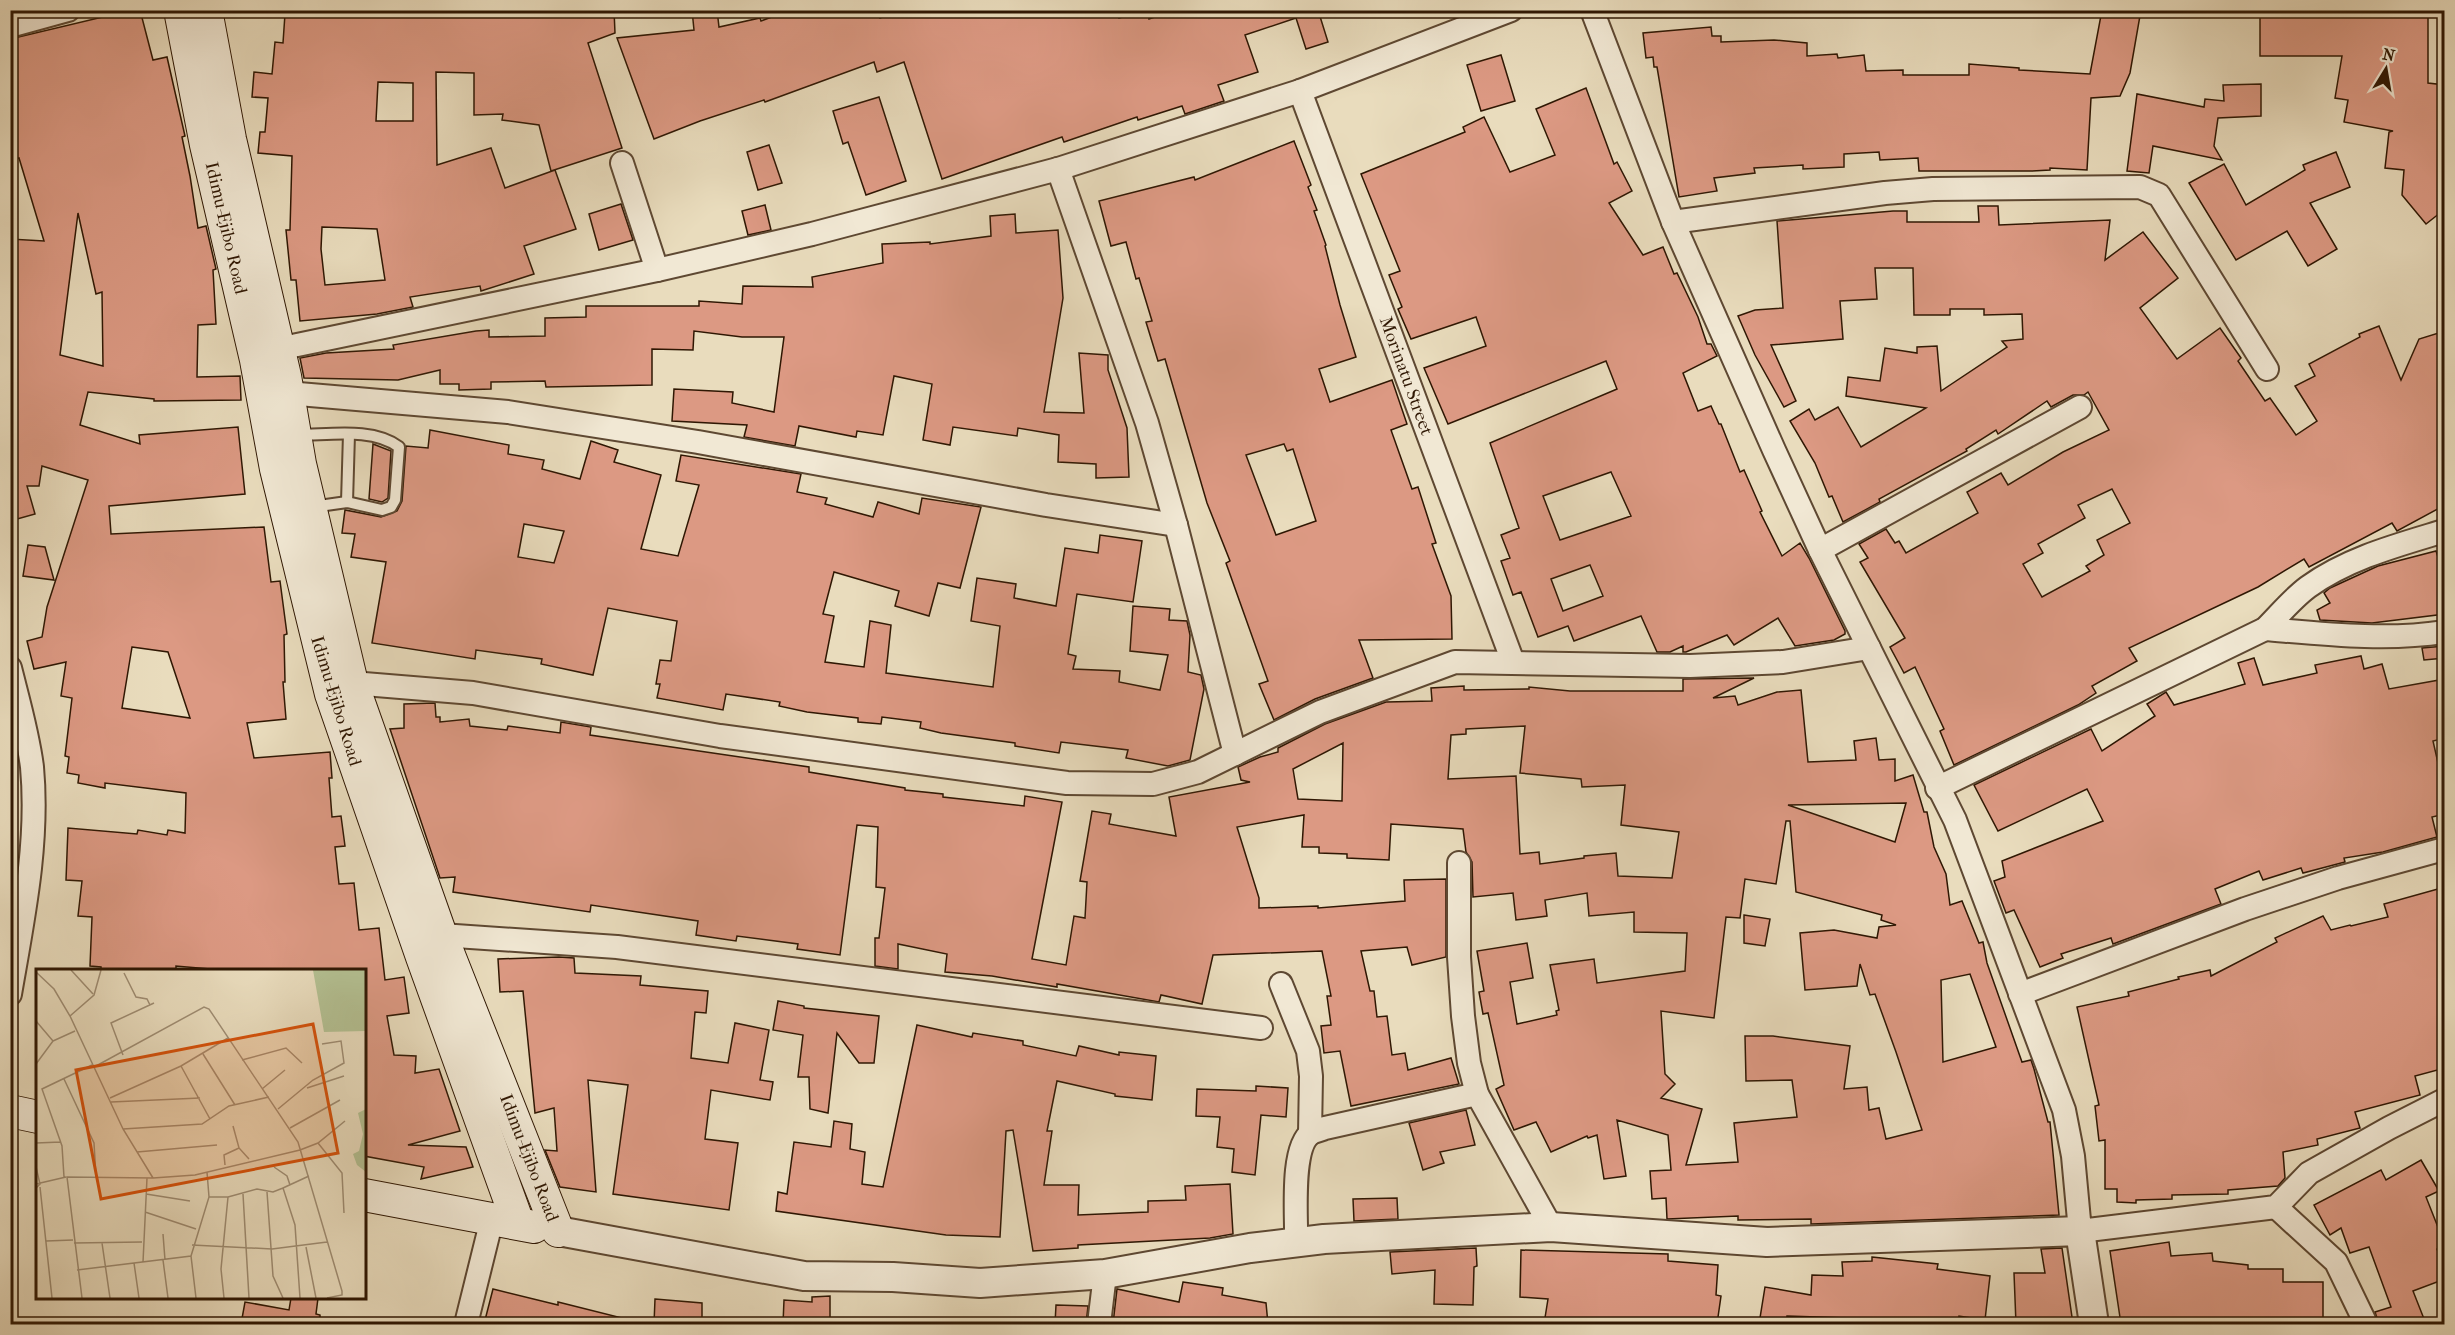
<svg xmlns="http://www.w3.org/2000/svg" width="2455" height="1335" viewBox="0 0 2455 1335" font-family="'IM FELL French Canon',serif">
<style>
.building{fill:#dc9983;stroke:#2f1703;stroke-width:1.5;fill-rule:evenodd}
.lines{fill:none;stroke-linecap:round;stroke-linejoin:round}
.service-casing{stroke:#5e4832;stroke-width:14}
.minor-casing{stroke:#5e4832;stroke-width:26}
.tertiary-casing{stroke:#5e4832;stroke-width:32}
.secondary-casing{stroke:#2f1703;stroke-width:34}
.service{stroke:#f1e8d4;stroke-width:10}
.minor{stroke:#f1e8d4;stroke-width:22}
.tertiary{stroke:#f1e8d4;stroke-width:28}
.secondary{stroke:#f1e8d4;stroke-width:32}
.labels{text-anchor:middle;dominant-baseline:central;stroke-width:4.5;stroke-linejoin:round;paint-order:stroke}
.street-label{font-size:18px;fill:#2f1703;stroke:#f1e8d4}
.inset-road{fill:none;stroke:#9f8d73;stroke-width:1.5}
.view{fill:#d6520b;fill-opacity:0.15;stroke:#d6520b;stroke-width:3}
.inset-edge{fill:none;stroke:#2f1703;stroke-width:3}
</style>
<rect width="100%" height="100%" fill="#e9dcbd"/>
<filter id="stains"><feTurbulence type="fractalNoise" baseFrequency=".00333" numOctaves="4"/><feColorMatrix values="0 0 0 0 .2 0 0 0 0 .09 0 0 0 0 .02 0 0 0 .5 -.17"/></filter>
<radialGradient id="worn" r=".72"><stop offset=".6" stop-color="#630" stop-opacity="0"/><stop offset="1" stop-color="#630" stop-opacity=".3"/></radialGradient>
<g class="building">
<path d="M132,10H140L153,60L167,57L185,136L182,137L190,176L198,228L206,226L216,269L213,270L216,324L198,325L197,377L240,376L241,400L154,401V399L88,392L80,425L140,444L139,435L238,427L245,494L109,506L111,534L264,527L271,582L280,581L287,634L284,635L285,682H283L286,719L247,723L254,758L330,752L332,778H329L332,817L341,816L345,846L335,847L339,884L354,883L359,930L379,928L385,980L404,977L409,1013L387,1016L394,1055L416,1056L415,1073L439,1069L460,1131L408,1145L466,1147L473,1167L421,1179L424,1167L364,1156V970H222L176,966V970H101V967L90,966L92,917L78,916L82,881L66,880L68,828L137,834L138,830L167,835L168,830L185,833L186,793L105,783V788L78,783L79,775L67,773L69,757L65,756L72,698L61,696L66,662L34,669L27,641L42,637L47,607L88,480L42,466L39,486H27L35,514L10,521V411L15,396L10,394V239L44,241L19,158L10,160V39ZM78,213L96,294L102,292L103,366L60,355ZM132,647L168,652L190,718L122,708Z"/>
<path d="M340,10L500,13V10H614L615,33L588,43L622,148L551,171L539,125L502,120L503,114L474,115V73L436,72L437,165L491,148L505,188L555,170L576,229L524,246L534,274L481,291L480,286L410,297L413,307L377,314L300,321L296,280H291L286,230H290L292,156L258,153L260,132H265L268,98L252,97L254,72L272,74L275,42L283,43L285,14L340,16ZM378,82L413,83V121H376ZM322,227L377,229L385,280L325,285L321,249Z"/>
<polygon points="692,10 717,10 719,27 760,18 761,21 790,10 804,10 806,16 822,10 877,10 880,18 900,10 1118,10 1119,18 1147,10 1149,19 1175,10 1318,10 1328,42 1306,49 1296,18 1245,35 1258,72 1218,85 1224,101 1185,114 1182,106 1138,120 1137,117 1064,142 1062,137 942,179 904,62 877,72 874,62 765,102 764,100 700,121 654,139 617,38 694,30"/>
<polygon points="2102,10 2141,10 2130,73 2120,96 2091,98 2087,170 2050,168 2050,170 2032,171 1919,171 1918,158 1880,160 1879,152 1844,154 1844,167 1803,169 1803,165 1754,168 1755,173 1714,178 1717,191 1679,197 1657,67 1654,67 1653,57 1646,58 1643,33 1711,27 1712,36 1721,36 1721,42 1774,40 1807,43 1807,56 1837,54 1838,58 1864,55 1866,71 1903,70 1903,75 1969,75 1969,64 2019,68 2019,70 2090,74"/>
<polygon points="2260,16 2428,16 2428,83 2445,85 2445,209 2426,224 2402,195 2404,170 2385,168 2389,132 2393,131 2344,122 2348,100 2335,98 2342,56 2260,56"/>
<polygon points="1501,55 1515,101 1481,111 1467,65"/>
<polygon points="2261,84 2261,116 2218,118 2214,146 2222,160 2153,146 2149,173 2127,171 2137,94 2204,107 2205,99 2224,101 2223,85"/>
<path d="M1586,88L1614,164L1617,162L1632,191L1609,203L1643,255L1663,247L1674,274L1677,273L1698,317L1707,344H1711L1717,356L1683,373L1698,411L1711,406L1719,424H1721L1740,472L1744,470L1762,511L1760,512L1782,556L1800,543L1809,558L1845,631V634L1834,640L1795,646L1778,618L1734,645L1727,635L1686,652H1683V646L1670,652H1657L1641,616L1574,641L1568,626L1538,637L1521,592L1513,595L1501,561L1510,558L1501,535L1519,528L1490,443L1617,389L1606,361L1448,424L1424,368L1486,346L1476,317L1411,339L1398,309L1402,307L1389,275L1400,271L1361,174L1465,132L1463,127L1484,117L1510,172L1555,155L1536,109ZM1611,472L1631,516L1560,540L1543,496ZM1590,565L1603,596L1563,611L1551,579Z"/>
<polygon points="879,97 906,181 866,195 848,142 843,144 833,111"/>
<path d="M1294,141L1311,185L1308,187L1317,210L1314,211L1326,245L1325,246L1340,305L1356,357L1319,369L1330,402L1392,380L1407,424L1391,430L1412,489L1418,487L1436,543L1432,544L1451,596L1452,639L1359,640L1373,678L1315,699L1274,720L1259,684L1268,681L1226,563L1230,561L1207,503L1165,359L1158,361L1146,322L1152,321L1139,278L1136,279L1126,242L1111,246L1099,201L1194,177L1195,180ZM1284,444L1287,451L1293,449L1316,521L1276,535L1246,455Z"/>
<polygon points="769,145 782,183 758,190 747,152"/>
<polygon points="2336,152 2350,187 2310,203 2337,249 2308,266 2287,231 2236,260 2189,183 2224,164 2246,205 2305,170 2303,165"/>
<polygon points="621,204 633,240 599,250 589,214"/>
<polygon points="765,205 771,230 748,235 742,211"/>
<path d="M1978,206H1998L1999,225L2110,220L2105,260L2143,232L2178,278L2140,308L2177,359L2220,328L2241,358L2238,361L2265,401L2270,398L2296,435L2317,421L2295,386L2315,376L2309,364L2360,337L2359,334L2379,326L2401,380L2419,339L2445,331V505L2397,531L2392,523L2309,567L2304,559L2258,587L2129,648L2137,661L2092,686L2096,693L2078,705L1954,765L1940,731L1944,729L1915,667L1904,673L1890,647L1905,638L1860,562L1868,558L1859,544L1886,529L1895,543L1899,541L1906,553L1978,513L1967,492L2001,473L2008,485L2063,452L2109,430L2088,392L2084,395H2073L2051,407L2047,401L1998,434L1996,430L1966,449L1967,451L1879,499L1880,502L1843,522L1832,496L1829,497L1815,463L1790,421L1809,409L1815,420L1838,407L1861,447L1926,408L1846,396L1848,377L1880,381L1885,348L1917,353V347L1937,346L1941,391L2007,347L2002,341L2023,339L2022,314L1984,315V309H1950V315H1914L1913,268H1875L1877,299L1840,301L1843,339L1771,345L1796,401L1784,407L1755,355L1738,316L1755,310L1783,308L1777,221L1893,211H1907V222H1979ZM2112,489L2130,523L2097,540L2104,555L2086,566L2090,571L2042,597L2023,564L2043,553L2038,544L2085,518L2078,505Z"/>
<polygon points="1015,214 1016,233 1058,230 1063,298 1044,412 1084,413 1079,353 1108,355 1108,370 1127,428 1129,477 1096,478 1096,464 1058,462 1059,435 1018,428 1017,436 953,427 950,445 923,440 932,384 894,376 883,435 857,431 856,437 799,426 795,446 744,437 747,425 672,421 674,389 733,392 732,403 774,412 784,337 742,337 694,331 693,350 652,349 652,385 546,387 545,381 491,382 491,389 459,390 459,384 440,384 440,370 398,380 304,378 300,358 326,353 394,349 393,345 476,331 489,330 489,337 545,336 545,318 586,317 586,306 699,306 699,301 742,304 743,286 813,287 812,277 883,263 882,244 930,242 930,244 991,236 990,216"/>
<path d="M430,430L509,445L508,454L544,460L542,469L580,479L591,441L618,450L614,462L661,475L641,549L678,556L699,485L676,481L681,455L801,474L797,492L827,498L825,504L873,517L878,502L919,514L922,498L981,507L960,588L938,583L929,616L895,606L899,591L834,572L823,614L834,616L825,662L864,667L870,621L891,625L886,673L993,687L1000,626L971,621L977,578L1016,584L1014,598L1056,606L1065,548L1098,553L1100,535L1142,541L1133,602L1077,594L1068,654L1076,656L1073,669L1120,671L1119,682L1160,690L1168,655L1130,651L1133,606L1170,609L1169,620L1187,621L1190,635L1188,672L1201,675L1204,689L1190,760L1168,766L1126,758L1128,750L1061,742L1059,753L1015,746V743L941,733L920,728L921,722L882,717L881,724L858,722V718L807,712L779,706L780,702L726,694L723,710L657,698L660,684H656L660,660L671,661L677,621L608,608L593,675L541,664L542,659L476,650L475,659L372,643L386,562L351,557L355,534L342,533L345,510L381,517L397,511L402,501L406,446L428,448ZM524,524L564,531L554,563L518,557Z"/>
<polygon points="373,444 391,451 388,498 382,502 369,499"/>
<polygon points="28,545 45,547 54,580 23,576"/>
<polygon points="2436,551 2438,557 2445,555 2445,614 2372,623 2320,620 2317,610 2330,603 2324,593 2330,588 2378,566"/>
<polygon points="2445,646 2445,658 2424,660 2422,648"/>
<polygon points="2361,656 2364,669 2382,664 2389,689 2445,679 2445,738 2433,741 2445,794 2445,814 2432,817 2437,837 2383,852 2344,858 2345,862 2303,873 2301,868 2263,880 2259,871 2215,889 2221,904 2113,944 2111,938 2061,954 2063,958 2040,967 2014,910 2006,913 1994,881 2005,877 2002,861 2103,821 2087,789 1998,831 1974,785 2091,729 2102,751 2155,716 2147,704 2166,692 2174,705 2245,684 2238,663 2254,658 2263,685 2317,673 2315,665"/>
<path d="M1754,678L1713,698L1735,696L1738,705L1777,692L1801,690L1808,762L1856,760L1854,741L1876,738L1879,760L1895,759V781L1913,775L1924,812H1927L1934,847L1946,874L1950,905L1962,901L1979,943L1983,942L1987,963L2022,1062L2031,1060L2034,1069L2048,1122H2050L2059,1215L1811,1224V1219L1738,1220V1216L1667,1219L1666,1198L1652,1199L1650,1171L1671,1170L1668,1135L1617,1120L1626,1176L1604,1179L1597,1135L1588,1138L1587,1136L1551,1152L1536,1122L1514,1130L1496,1089L1504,1085L1488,1013L1483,1014L1479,992L1484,991L1477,951L1527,943L1533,978L1510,982L1517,1024L1557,1015L1556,1011L1559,1010L1550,965L1594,959L1597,983L1685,971L1687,933L1634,932V912L1589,916L1587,893L1545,900L1547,916L1516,920L1513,893L1473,897L1472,862L1466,852L1463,829L1391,824L1389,860L1347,858V854L1319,853V847H1302L1304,815L1237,827L1259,898V908L1318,906V908L1405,901L1404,880L1446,879V957L1412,965L1407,947L1361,951L1370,991H1374L1377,1017L1387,1016L1392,1055L1405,1053L1408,1070L1451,1058L1459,1084L1351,1106L1340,1051L1324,1053L1321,1026L1331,1025L1327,996H1331L1322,951L1213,955L1202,1004L1161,995L1159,1002L1057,984V987L992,976L945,972L947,954L898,944V969L875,966V938H879L885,888L876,887L878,827L857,825L840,955L797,949L798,944L737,936L736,941L696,935L698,921L591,905L590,912L453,892L455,877L440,878L390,729L404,728V704L435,703L436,717H440V722L469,719L470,726L507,730L508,726L560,733L561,722L591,727L590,735L809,767V772L905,788V790L943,794V797L1024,806L1025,796L1062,802L1032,959L1066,965L1074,916L1085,918L1087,882L1080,881L1092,811L1111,814L1109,824L1176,836L1169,797L1250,782L1241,780L1238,767L1260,757L1278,752V748L1325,724L1386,702L1432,701L1431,688L1464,686V690L1529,689V687L1570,691H1683V679ZM1525,726L1520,773L1581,779L1582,787L1625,785L1621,825L1679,832L1672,878L1618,876L1616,853L1584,856V858L1540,864L1539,852L1520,854L1516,776L1448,779L1451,735L1466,734V729ZM1343,743L1342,801L1298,799L1293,769ZM1906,803L1895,842L1788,805ZM1786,821H1790L1796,892L1882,915L1881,920L1896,925L1879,927L1877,938L1834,930L1800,933L1805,990L1857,986L1860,964L1870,995L1875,994L1896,1052L1922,1130L1886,1139L1879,1108L1869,1110L1867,1087L1844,1089L1850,1046L1773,1036H1745L1746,1081L1792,1080L1797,1117L1734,1123L1738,1162L1686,1165L1702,1109L1661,1098L1675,1084L1665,1074L1661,1011L1714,1018L1726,917L1740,918L1745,879L1776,884ZM1970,974L1996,1047L1943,1062L1941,980Z"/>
<polygon points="2445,887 2445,1068 2415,1076 2420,1095 2355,1112 2360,1128 2317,1139 2318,1145 2283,1152 2285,1178 2278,1186 2228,1190 2228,1194 2172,1195 2172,1199 2136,1200 2136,1203 2117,1202 2117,1189 2105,1189 2105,1140 2099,1141 2095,1106 2099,1105 2077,1007 2129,996 2128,992 2179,979 2178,977 2210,970 2211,976 2277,942 2275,938 2323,916 2331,930 2350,925 2351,926 2388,917 2384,904"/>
<polygon points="1744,915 1770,919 1765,946 1744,943"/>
<polygon points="559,957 574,958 575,973 641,976 640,985 708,991 706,1013 695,1012 691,1058 728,1063 735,1023 769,1030 760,1080 773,1082 770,1100 711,1090 705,1139 738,1143 729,1210 613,1194 628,1085 588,1080 596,1192 560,1187 545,1150 557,1151 554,1108 535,1113 523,991 500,992 498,959"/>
<polygon points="778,1001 804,1006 804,1008 879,1016 874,1063 859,1063 837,1033 828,1113 810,1109 809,1077 798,1077 803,1035 773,1030"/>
<polygon points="917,1025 972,1037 973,1033 1023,1041 1023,1045 1076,1056 1079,1046 1119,1055 1119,1052 1156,1056 1152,1100 1115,1096 1115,1094 1057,1081 1047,1131 1052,1131 1044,1185 1079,1185 1078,1215 1148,1212 1148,1201 1186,1200 1185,1186 1230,1184 1233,1234 1210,1238 1078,1245 1078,1248 1033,1251 1013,1130 1006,1131 1000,1237 946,1235 776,1211 778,1192 787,1194 794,1142 831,1147 834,1121 852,1124 850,1149 865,1152 862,1184 883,1187"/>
<polygon points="1256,1086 1288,1088 1286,1117 1261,1115 1255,1175 1232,1172 1234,1149 1217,1147 1220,1117 1196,1116 1197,1089 1256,1091"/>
<polygon points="1466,1110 1475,1145 1440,1152 1444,1163 1423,1170 1409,1123"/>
<polygon points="2421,1160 2439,1191 2426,1197 2445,1245 2437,1249 2445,1269 2445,1279 2413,1291 2426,1324 2379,1324 2375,1312 2391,1307 2369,1247 2350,1253 2341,1228 2330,1235 2314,1205 2381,1170 2386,1180"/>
<polygon points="1397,1198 1398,1219 1354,1221 1353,1199"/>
<polygon points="2169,1242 2171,1256 2212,1253 2213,1261 2248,1265 2248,1269 2283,1269 2283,1282 2323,1282 2323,1324 2121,1324 2110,1251"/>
<polygon points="1476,1248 1477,1266 1474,1267 1473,1305 1434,1304 1435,1270 1392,1274 1390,1252"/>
<polygon points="2062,1248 2073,1324 2016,1324 2014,1273 2045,1273 2041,1249"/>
<polygon points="1521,1250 1668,1254 1668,1261 1718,1265 1716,1295 1721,1296 1717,1324 1544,1324 1548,1299 1520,1297"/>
<polygon points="1872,1257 1938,1264 1937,1269 1990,1276 1985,1320 1959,1316 1958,1324 1869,1324 1847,1321 1848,1318 1787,1316 1786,1323 1760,1318 1765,1287 1811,1295 1812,1275 1843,1276 1842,1262 1872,1261"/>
<polygon points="1183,1282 1223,1288 1222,1295 1266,1303 1268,1324 1113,1324 1117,1289 1179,1302"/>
<polygon points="493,1289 558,1305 558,1302 622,1318 621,1324 484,1324"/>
<polygon points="830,1296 830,1324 783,1324 784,1300 812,1302 812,1297"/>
<polygon points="291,1298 318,1298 316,1314 320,1315 320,1324 241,1324 245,1302 289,1310"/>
<polygon points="655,1299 702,1303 702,1324 654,1324"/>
<polygon points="1056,1305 1088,1306 1086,1324 1055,1324"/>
</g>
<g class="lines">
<g class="service-casing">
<g id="service">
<path d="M298,435C329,435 373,427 399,447L395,500L391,507L382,510L347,502L312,507"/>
<polyline points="347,502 349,434"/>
</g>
</g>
<g class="minor-casing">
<g id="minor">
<polyline points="1592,10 1673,222 1774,450 1820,550 1955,820 2064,1110 2073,1156 2080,1231 2276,1207 2309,1173 2389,1128 2444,1100"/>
<polyline points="10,26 68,10"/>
<polyline points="1300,91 1513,662"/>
<polyline points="622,163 657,270"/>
<polyline points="1058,169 1147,423 1176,525 1235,754"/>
<polyline points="1673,222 1885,193 1933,189 2140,187 2159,195 2267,369"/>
<polyline points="278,349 657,270 812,234 1058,169 1300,91 1511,10"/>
<polyline points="287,393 508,412 698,442 1046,505 1176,525"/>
<polyline points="1820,550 2080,407"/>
<path d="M2265,629C2325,634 2385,641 2444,632"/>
<path d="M10,668C18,700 28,734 32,767C39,843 23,919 10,994"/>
<polyline points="352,683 473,693 720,736 1067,783 1153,784 1198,772 1320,712 1455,662 1690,666 1783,662 1869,648"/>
<path d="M1937,788L2265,629C2279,615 2293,598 2308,587C2348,558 2398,545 2444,531"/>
<polyline points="1459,863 1459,957 1463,1016 1469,1063 1477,1094 1551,1227"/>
<polyline points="441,935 617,947 1261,1028"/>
<polyline points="1281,984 1308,1051 1311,1076 1310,1134"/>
<polyline points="2020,994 2245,909 2338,878 2444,849"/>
<polyline points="2276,1207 2336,1262 2366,1324"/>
<path d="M1296,1242C1297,1218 1290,1148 1311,1133C1315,1131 1321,1130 1325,1128L1477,1094"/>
<polyline points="466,1324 492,1219"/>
<polyline points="1099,1324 1105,1274"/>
</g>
</g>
<g class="tertiary-casing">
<polyline id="tertiary" points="558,1231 804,1276 893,1277 980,1283 1105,1274 1250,1248 1324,1239 1551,1227 1767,1242 2080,1231 2094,1324"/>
</g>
<g class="secondary-casing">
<g id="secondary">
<polyline points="180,10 206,145 256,360 276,469 331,694 422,957 518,1223"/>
<polyline points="206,10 230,139 285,376 300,464 352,683 441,935 558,1231"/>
<polyline points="10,1111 38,1117"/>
<polyline points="364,1195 534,1227"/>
</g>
</g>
<use href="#service" class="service"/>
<use href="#minor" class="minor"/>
<use href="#tertiary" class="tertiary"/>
<use href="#secondary" class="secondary"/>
</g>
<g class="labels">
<g class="street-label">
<text transform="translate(226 228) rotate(77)">Idimu-Ejibo Road</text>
<text transform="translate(1406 376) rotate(70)">Morinatu Street</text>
<text transform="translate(336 701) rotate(73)">Idimu-Ejibo Road</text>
<text transform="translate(529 1158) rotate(69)">Idimu-Ejibo Road</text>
</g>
</g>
<g transform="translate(36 969)">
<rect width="330" height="330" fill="#e9dcbd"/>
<path d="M277,1H330V62L288,63ZM330,140V203L321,196L317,185L323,182L327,165L322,144Z" fill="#b4c193"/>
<path class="inset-road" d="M35,1L57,25M0,3L18,20L34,47L87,160L117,209M88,4L100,28L111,30L114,36M34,47L58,26L65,1M0,52L17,72L0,95M17,72L39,62M167,85L199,136M87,86L75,54L118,34M206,91L250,79L266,94M60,97L168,38L173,40L262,173L306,322V326L291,329M145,97L174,150M28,110L58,174L60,208M271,119L308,107M226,120L249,101M74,129L145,97L192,69M75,133L164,129M242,140L277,111L308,94L305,72L286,75M197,157L203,179L213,190M254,159L304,131M87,160L166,155L193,137L233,128M0,174L25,173M282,174L306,204L308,244M101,183L181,176M189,196L188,186L203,179M0,198L4,215L0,219M238,198L251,207L254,216M28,208L26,177L6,120L56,96M117,209L159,206L264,181L282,174L309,152M0,215L30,208M4,218L16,329M231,223L237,307L247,329M110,225L154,232M207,225L213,329M173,228H192L185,300L188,329M192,228L221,220L237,223L247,219M109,243L160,260M127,265L129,291M10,272L37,271M38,274L106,273M66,274L74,329M156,276L236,280L291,273M270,278L280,329M155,287L160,329M127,291L132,329M107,293L111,209M98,294L103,329M41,301L155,287L173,228L171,203M46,329L31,208L117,209M264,329L259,256L247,219L273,207"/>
<path class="view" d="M277,55L302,184L65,230L40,101Z"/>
<rect width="330" height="330" class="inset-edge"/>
</g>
<rect width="2455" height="1335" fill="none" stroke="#e9dcbd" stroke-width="36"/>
<rect x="12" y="12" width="2431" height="1311" fill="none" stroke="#2f1703" stroke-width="3"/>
<rect x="18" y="18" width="2419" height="1299" fill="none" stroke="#2f1703" stroke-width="1.5"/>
<g transform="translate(2386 69) rotate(11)" stroke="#f1e8d4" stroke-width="4.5" paint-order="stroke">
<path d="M0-4.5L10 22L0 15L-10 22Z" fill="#2f1703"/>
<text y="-9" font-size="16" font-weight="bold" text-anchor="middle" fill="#2f1703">N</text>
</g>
<rect width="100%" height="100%" filter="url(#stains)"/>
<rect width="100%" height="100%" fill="url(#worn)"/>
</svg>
